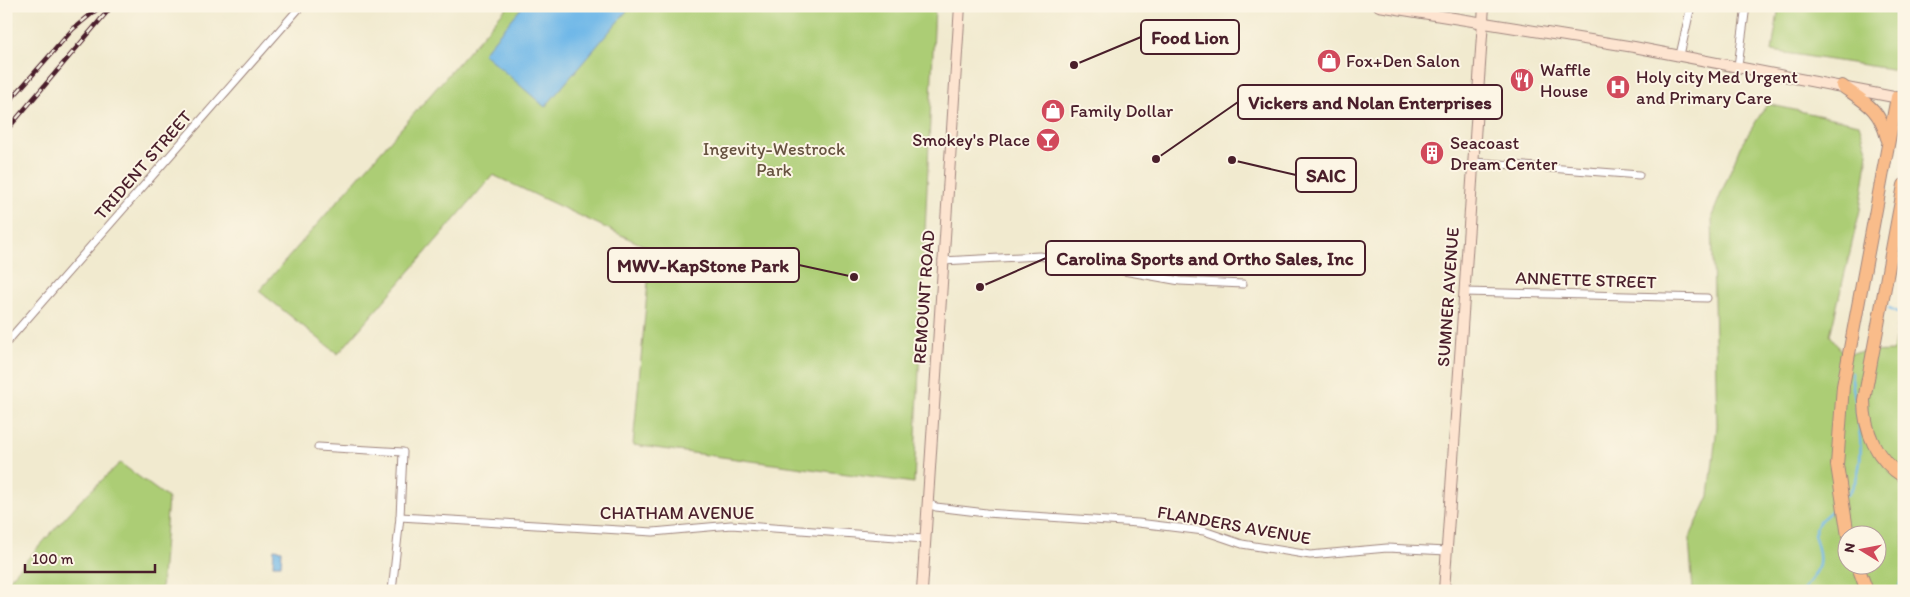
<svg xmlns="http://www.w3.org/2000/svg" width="1910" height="597" viewBox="0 0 1910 597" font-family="Itim,sans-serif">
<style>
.green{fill:#accd75;stroke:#7b7650;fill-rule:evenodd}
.water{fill:#70b8e8;stroke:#5d6c8a}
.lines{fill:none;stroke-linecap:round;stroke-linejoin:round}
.stream{stroke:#70b8e8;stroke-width:2.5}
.street-casing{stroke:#9e847d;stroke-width:9}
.secondary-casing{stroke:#9e847d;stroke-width:12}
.highway-casing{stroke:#9e847d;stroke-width:14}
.street{stroke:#fff;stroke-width:7}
.secondary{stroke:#fde4d0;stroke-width:10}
.highway{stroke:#f9bc8a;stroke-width:12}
.rail-casing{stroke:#4a1f2b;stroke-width:4.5}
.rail{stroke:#fcf5e5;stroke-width:2.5;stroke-dasharray:8;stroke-linecap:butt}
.labels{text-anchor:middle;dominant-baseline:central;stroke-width:4;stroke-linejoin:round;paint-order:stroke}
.poi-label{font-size:18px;fill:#4a1f2b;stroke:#fcf5e5;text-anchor:start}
.park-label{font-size:18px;fill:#675341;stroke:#fcf5e5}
.street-label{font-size:18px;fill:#4a1f2b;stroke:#fcf5e5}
.leader{fill:none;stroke:#4a1f2b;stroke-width:2}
.callout-dot{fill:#4a1f2b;stroke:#fcf5e5;stroke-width:2}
.callout{fill:#fcf5e5;stroke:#4a1f2b;stroke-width:2}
.callout-label{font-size:19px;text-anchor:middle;font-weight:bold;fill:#4a1f2b}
</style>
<rect width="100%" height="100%" fill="#fcf5e5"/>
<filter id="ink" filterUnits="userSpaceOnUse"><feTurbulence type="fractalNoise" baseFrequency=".02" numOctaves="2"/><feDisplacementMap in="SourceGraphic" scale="10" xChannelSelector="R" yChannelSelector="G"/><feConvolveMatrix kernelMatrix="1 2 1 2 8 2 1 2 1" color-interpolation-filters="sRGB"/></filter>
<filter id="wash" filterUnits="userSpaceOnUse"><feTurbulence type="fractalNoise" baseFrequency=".0096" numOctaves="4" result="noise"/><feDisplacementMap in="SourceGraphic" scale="20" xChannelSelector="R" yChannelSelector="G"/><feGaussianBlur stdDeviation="1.12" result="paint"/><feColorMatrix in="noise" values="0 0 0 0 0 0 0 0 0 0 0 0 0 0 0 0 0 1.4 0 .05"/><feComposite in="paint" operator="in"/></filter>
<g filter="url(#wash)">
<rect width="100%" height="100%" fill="#f1eacf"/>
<g class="green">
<polygon points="508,6 935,6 914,483 633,445 651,249 493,175 338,354 259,291"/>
<polygon points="1779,6 1904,6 1904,71 1772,51"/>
<path d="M1767,104L1859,124L1868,153L1860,210L1830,335L1843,353L1893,351L1904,289V591H1693L1689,539L1709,496L1717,426L1712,216L1740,147ZM1848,534H1878V564H1848Z"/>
<polygon points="120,463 168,498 161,591 6,591 6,583 81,500"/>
</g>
<g class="water">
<polygon points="523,6 631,6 545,107 483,53"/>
<polygon points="274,549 282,550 281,565 273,565"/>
</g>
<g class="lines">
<g class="stream">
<polyline points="1889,6 1904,24"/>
<polyline points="1889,308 1904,315"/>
<path d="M1846,496C1873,467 1855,408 1851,373"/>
<path d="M1802,591C1822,567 1823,564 1814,534L1819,522L1839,504"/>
<polyline points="1898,591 1904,572"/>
</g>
</g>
</g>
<g filter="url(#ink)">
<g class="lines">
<g class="street-casing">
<g id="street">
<polyline points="1680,55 1691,6"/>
<polyline points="1738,66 1746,6"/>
<polyline points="1474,162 1639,175"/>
<polyline points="942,261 1040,256 1180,281 1243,284"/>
<polyline points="1465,292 1707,298"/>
<polyline points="6,343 301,6"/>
<polyline points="318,447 403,452 400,517 392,591"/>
<polyline points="927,503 936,507 986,513 1138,523 1204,531 1242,544 1310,555 1387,548 1447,551"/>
<polyline points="400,517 653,532 731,525 924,539"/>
</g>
</g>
<g class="secondary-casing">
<g id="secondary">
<polyline points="1379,6 1634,47 1904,99"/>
<polyline points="922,591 960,6"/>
<polyline points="1444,591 1484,6"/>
</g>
</g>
<g class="highway-casing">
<g id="highway">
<path d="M1842,86C1866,103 1879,108 1887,138"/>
<path d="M1904,185L1864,400C1864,431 1876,460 1904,477"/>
<polyline points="1848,536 1837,465 1843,386 1897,97"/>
<polyline points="1857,564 1867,591"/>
</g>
</g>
<use href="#street" class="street"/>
<use href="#secondary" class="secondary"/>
<use href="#highway" class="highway"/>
<g class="rail-casing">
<g id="rail">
<polyline points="6,105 73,29 101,6"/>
<polyline points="6,131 112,6"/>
</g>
</g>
<use href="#rail" class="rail"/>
</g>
</g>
<defs>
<g id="shop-disc" transform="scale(1.25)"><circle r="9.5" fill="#d1495b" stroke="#fcf5e5"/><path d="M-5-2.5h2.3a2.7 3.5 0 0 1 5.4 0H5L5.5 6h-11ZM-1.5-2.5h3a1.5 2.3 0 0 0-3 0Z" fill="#fff"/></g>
<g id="restaurant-disc" transform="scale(1.25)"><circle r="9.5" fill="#d1495b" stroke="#fcf5e5"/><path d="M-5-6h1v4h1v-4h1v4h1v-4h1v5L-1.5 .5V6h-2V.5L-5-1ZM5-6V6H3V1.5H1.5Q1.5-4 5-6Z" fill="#fff"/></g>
<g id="hospital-disc" transform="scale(1.25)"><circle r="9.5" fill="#d1495b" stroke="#fcf5e5"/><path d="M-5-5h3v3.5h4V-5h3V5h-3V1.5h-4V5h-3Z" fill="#fff"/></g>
<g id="bar-disc" transform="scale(1.25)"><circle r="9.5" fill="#d1495b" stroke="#fcf5e5"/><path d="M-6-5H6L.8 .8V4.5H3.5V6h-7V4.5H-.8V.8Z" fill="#fff"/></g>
<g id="building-disc" transform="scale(1.25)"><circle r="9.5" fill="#d1495b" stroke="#fcf5e5"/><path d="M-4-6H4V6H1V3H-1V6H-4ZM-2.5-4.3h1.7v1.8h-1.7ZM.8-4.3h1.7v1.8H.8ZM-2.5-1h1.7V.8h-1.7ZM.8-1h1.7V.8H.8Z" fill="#fff"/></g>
</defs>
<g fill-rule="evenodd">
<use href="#shop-disc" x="1329" y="61"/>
<use href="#restaurant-disc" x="1522" y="80"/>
<use href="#hospital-disc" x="1618" y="87"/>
<use href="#shop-disc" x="1053" y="111"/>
<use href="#bar-disc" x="1048" y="140"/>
<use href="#building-disc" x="1432" y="153"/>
</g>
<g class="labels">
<g class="poi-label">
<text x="1346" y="61">Fox+Den Salon</text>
<text x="1540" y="70">Waffle<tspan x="1540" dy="21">House</tspan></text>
<text x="1636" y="77">Holy city Med Urgent<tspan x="1636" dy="21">and Primary Care</tspan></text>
<text x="1070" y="111">Family Dollar</text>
<text x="1030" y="140" text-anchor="end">Smokey's Place</text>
<text x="1450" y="143">Seacoast<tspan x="1450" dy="21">Dream Center</tspan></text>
</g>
<g class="park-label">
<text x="774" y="149">Ingevity-Westrock<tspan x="774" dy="21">Park</tspan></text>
</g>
<g class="street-label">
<text transform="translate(143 165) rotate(-49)">TRIDENT STREET</text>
<text transform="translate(1586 280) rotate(2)">ANNETTE STREET</text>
<text transform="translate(924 297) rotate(-86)">REMOUNT ROAD</text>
<text transform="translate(1448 297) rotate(-86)">SUMNER AVENUE</text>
<text x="677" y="513">CHATHAM AVENUE</text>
<text transform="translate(1234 525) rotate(10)">FLANDERS AVENUE</text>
</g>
</g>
<path class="leader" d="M1074 65L1141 37M1156 159L1238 102M1232 160L1296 175M980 287L1046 258M854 277L799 265"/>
<g class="callout-dot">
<circle cx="1074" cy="65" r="5"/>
<circle cx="1156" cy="159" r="5"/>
<circle cx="1232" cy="160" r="5"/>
<circle cx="980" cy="287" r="5"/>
<circle cx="854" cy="277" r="5"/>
</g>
<g class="callout">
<rect x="1141" y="20" width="98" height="34" rx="5"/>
<rect x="1238" y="85" width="264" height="34" rx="5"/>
<rect x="1296" y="158" width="60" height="34" rx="5"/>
<rect x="1046" y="241" width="319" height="34" rx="5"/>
<rect x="608" y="248" width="191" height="34" rx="5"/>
</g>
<g class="callout-label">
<text x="1190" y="44">Food Lion</text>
<text x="1370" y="109">Vickers and Nolan Enterprises</text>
<text x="1326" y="182">SAIC</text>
<text x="1205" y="265">Carolina Sports and Ortho Sales, Inc</text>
<text x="703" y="272">MWV-KapStone Park</text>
</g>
<rect width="1910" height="597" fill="none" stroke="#fcf5e5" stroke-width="25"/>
<g transform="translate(1862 550) rotate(280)"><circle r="24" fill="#fcf5e5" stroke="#b59f9b"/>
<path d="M0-4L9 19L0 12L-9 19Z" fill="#d1495b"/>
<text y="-8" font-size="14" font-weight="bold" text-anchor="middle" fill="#4a1f2b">N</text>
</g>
<path d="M25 564v8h130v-8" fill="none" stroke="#4a1f2b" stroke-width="2.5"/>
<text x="32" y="564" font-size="15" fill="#4a1f2b" stroke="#fcf5e5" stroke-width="4" paint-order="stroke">100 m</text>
</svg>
